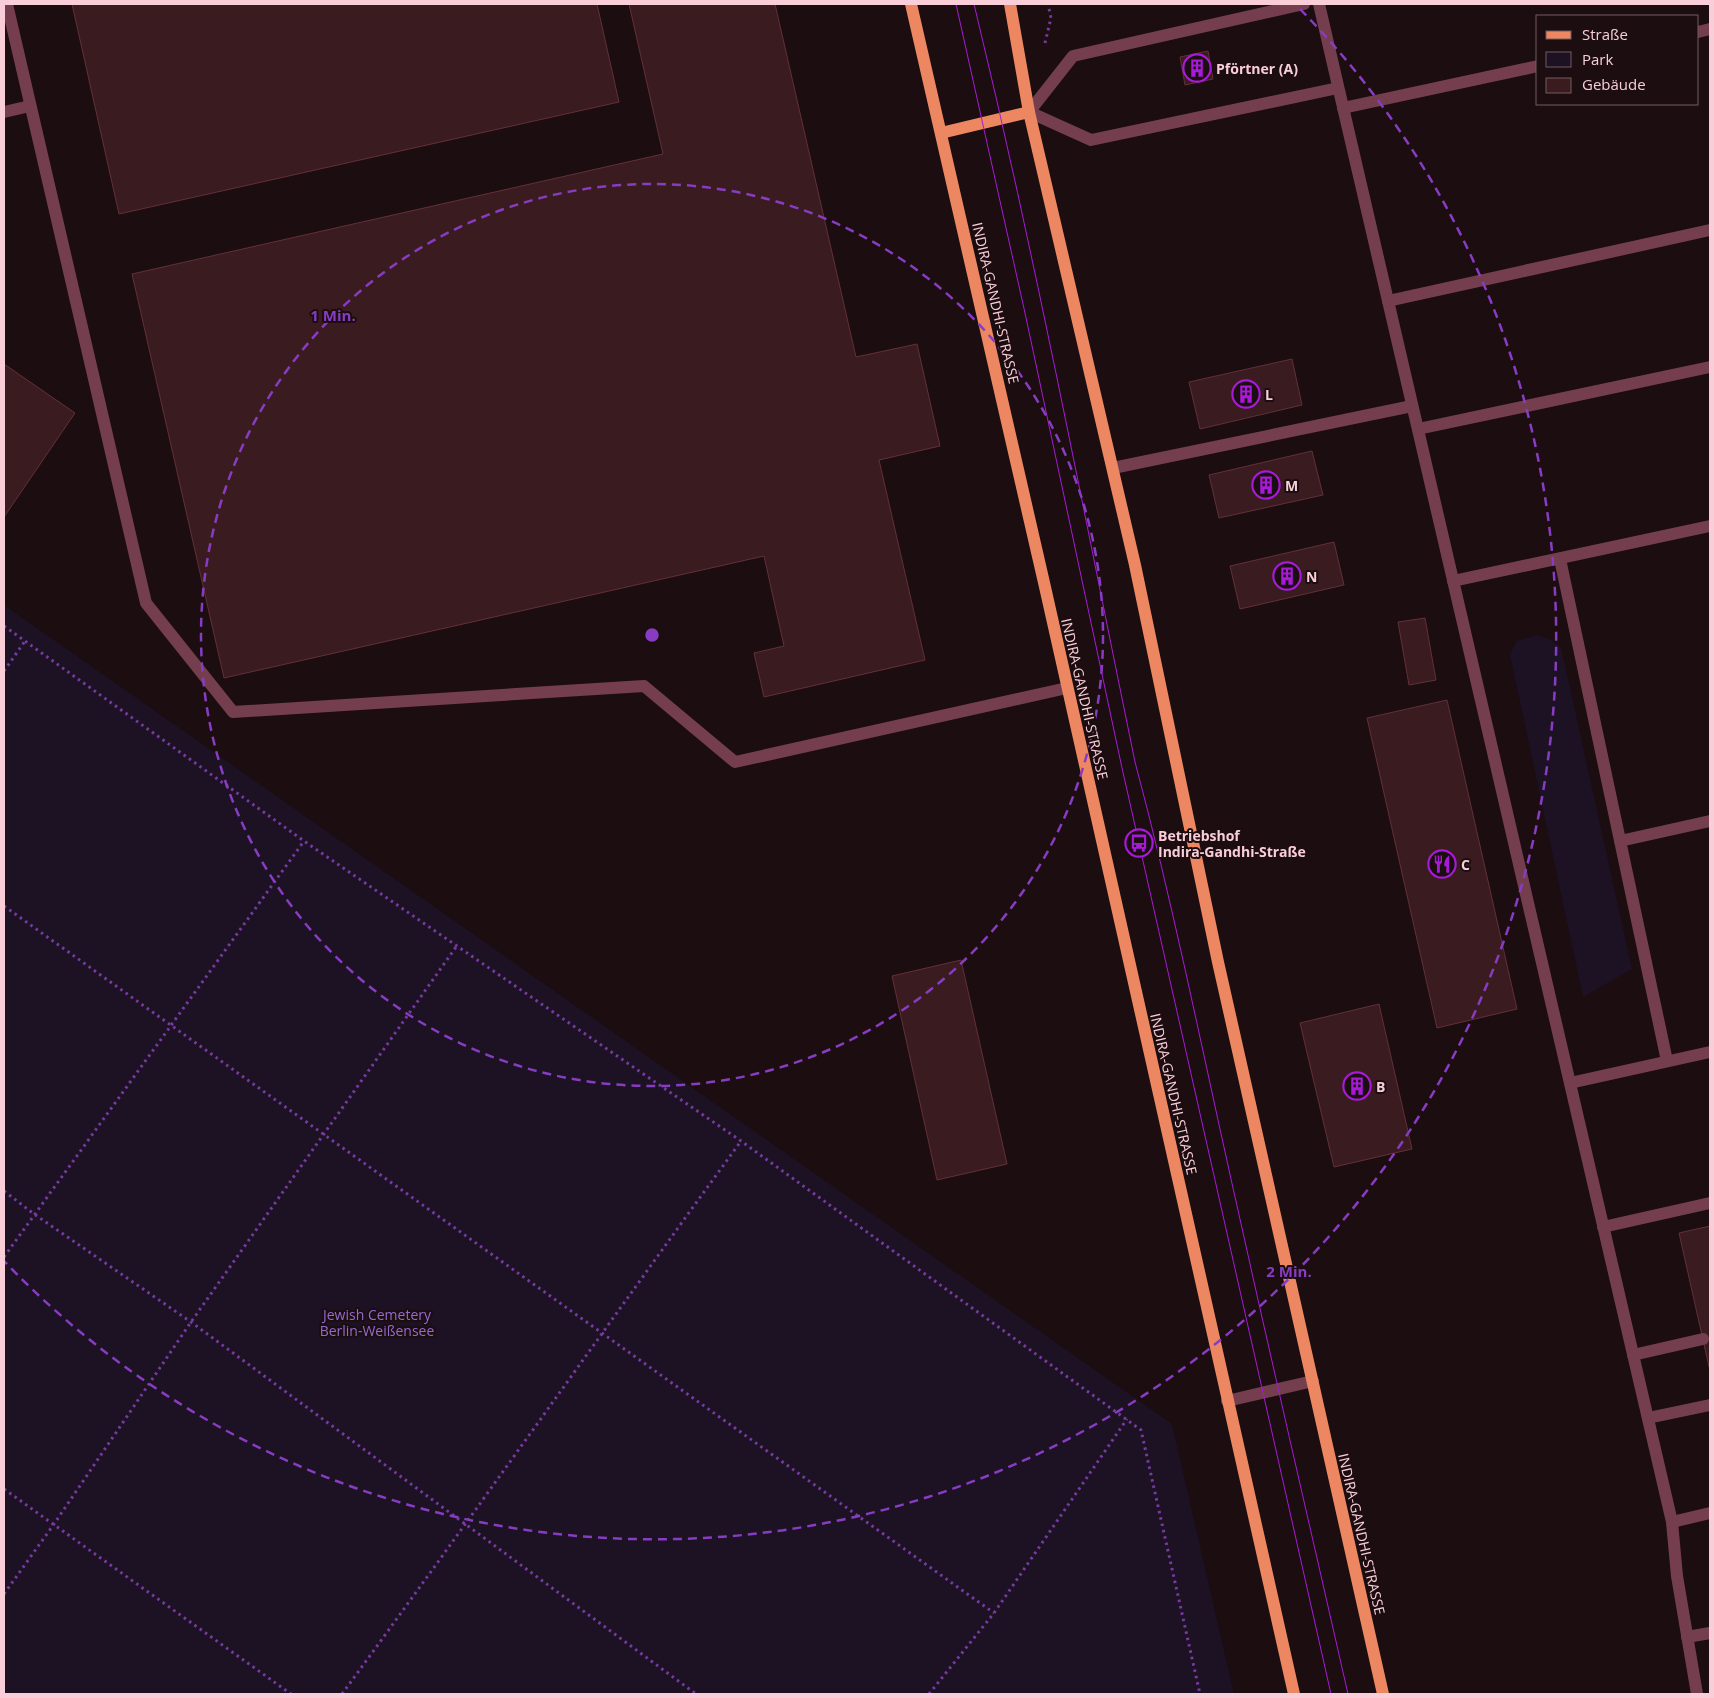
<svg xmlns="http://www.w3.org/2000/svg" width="1714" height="1698" viewBox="0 0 1714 1698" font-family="'Open Sans',sans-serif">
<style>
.green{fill:#1d1124}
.building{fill:#3a1c20;stroke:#633039}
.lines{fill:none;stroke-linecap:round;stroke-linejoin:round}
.path{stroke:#763aa0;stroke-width:3;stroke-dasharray:2.5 4;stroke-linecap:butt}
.minor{stroke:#753e4f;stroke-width:12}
.major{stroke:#ec8762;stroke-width:12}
.tram{stroke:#a71ad8;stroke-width:1}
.ring{fill:none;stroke:#883cc2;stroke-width:2.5;stroke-dasharray:9 6}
.labels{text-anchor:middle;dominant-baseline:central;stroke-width:4;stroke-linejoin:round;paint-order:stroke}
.poi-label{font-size:14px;font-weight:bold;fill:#f9ced8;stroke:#1b0d10;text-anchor:start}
.street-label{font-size:14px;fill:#f9ced8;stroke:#1b0d10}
.park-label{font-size:14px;fill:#946bd1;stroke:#1b0d10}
.centre{fill:#883cc2;stroke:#1b0d10;stroke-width:2.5}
.ring-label{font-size:15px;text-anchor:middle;font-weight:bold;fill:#883cc2;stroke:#1b0d10;stroke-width:4;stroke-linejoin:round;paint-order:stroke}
</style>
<rect width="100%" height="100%" fill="#1b0d10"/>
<g class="green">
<polygon points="4,605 1172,1424 1234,1694 4,1694"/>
<polygon points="1538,635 1551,640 1561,647 1632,969 1583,997 1510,655 1516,641"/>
</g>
<g class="building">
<polygon points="72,4 597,4 619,102 119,214"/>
<polygon points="629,4 775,4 856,357 917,344 940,446 879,460 925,660 764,697 754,653 784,646 764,556 224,678 132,274 663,154"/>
<polygon points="1208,51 1213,79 1185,85 1180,57"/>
<polygon points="1292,359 1302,405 1200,429 1189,382"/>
<polygon points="4,364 75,413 4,517"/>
<polygon points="1312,451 1323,495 1219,518 1209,475"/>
<polygon points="1334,542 1344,585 1240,609 1230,566"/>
<polygon points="1425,618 1436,680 1409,685 1398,622"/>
<polygon points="1447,700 1517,1009 1437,1028 1367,718"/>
<polygon points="961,960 1007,1164 937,1180 892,976"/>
<polygon points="1379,1004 1412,1149 1334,1167 1300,1023"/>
<polygon points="1710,1226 1710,1371 1679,1233"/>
</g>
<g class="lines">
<g class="path">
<polyline points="1045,43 1051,18 1048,4"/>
<polyline points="4,626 304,841 741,1141 1141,1430 1200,1694"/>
<polyline points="4,671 25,641"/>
<polyline points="4,906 994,1613"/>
<polyline points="4,1191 34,1214 191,1322 696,1694"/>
<polyline points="4,1257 304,841"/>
<polyline points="4,1489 291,1694"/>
<polyline points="4,1594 54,1524 191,1322 456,947"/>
<path d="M342,1694C476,1511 607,1325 741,1141"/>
<polyline points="929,1694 994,1613 1127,1419"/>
</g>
<g class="minor">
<polyline points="7,4 146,603 233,712 644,686 735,762 1067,688"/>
<polyline points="1304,4 1073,56 1029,112 1091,140 1338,88"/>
<polyline points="1319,4 1672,1522 1677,1576 1697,1694"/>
<polyline points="1698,32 1710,29"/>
<polyline points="1343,108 1538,66"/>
<polyline points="4,112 30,106"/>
<polyline points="1388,301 1710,230"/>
<polyline points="1418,429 1710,367"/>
<polyline points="1113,468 1412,406"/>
<polyline points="1560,559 1667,1061"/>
<polyline points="1453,581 1710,526"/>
<polyline points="1620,841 1710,821"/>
<polyline points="1570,1083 1710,1052"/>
<polyline points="1603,1227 1710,1203"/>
<polyline points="1633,1355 1703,1339"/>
<polyline points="1227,1401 1313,1381"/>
<polyline points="1648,1418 1710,1405"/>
<polyline points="1672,1522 1710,1513"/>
<polyline points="1687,1637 1710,1633"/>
</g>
<g class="major">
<polyline points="911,4 1045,587 1294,1694"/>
<polyline points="1010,4 1029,112 1135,565 1218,962 1383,1694"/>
<polyline points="941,133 1029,112"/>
</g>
<g class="tram">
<polyline points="956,4 1025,313 1122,768 1331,1694"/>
<path d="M974,4C1035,255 1083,509 1135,762C1172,900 1200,1040 1231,1179C1269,1351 1309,1522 1348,1694"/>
</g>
</g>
<g class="ring">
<circle cx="652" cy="635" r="451"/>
<path d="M1300 9A901 901 0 1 1 4 1261"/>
</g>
<defs>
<g id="building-ring" transform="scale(1.4375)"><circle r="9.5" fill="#1b0d10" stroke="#a71ad8" stroke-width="1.5"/><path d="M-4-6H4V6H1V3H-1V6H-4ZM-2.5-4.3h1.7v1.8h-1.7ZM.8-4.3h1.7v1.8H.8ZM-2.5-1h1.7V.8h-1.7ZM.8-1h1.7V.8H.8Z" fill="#a71ad8"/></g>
<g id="bus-ring" transform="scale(1.4375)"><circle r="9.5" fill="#1b0d10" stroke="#a71ad8" stroke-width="1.5"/><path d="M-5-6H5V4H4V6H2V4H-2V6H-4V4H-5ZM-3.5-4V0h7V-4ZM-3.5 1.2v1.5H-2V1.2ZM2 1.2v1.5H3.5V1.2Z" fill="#a71ad8"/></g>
<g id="restaurant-ring" transform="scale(1.4375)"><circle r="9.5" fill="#1b0d10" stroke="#a71ad8" stroke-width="1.5"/><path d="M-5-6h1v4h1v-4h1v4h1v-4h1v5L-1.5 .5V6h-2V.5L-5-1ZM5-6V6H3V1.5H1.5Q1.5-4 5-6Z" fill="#a71ad8"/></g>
</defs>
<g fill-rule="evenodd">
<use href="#building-ring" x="1197" y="68"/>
<use href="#building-ring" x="1246" y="394"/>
<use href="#building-ring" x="1266" y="485"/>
<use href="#building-ring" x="1287" y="576"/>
<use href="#bus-ring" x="1139" y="843"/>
<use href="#restaurant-ring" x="1442" y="864"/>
<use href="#building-ring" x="1357" y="1086"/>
</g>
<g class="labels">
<g class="poi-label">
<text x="1216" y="68">Pförtner (A)</text>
<text x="1265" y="394">L</text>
<text x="1285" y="485">M</text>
<text x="1306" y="576">N</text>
<text x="1158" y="835">Betriebshof<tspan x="1158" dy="16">Indira-Gandhi-Straße</tspan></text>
<text x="1461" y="864">C</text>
<text x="1376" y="1086">B</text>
</g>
<g class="street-label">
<text transform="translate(996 303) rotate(77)">INDIRA-GANDHI-STRASSE</text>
<text transform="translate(1085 699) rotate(77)">INDIRA-GANDHI-STRASSE</text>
<text transform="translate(1174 1094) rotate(77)">INDIRA-GANDHI-STRASSE</text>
<text transform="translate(1362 1534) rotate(77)">INDIRA-GANDHI-STRASSE</text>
</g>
<g class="park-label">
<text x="377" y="1314">Jewish Cemetery<tspan x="377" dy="16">Berlin-Weißensee</tspan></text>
</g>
</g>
<circle cx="652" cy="635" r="8" class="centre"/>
<g class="ring-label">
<text x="333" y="321">1 Min.</text>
<text x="1289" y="1277">2 Min.</text>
</g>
<rect width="1714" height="1698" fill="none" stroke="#f9ced8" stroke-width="10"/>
<rect x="1536" y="15" width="162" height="90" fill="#1b0d10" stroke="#745a60"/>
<rect x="1546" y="31" width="25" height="8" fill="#ec8762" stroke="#745a60"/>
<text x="1582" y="40" font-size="15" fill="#f9ced8">Straße</text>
<rect x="1546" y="52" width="25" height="15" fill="#1d1124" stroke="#745a60"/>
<text x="1582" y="65" font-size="15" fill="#f9ced8">Park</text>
<rect x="1546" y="78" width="25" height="15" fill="#3a1c20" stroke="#745a60"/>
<text x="1582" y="90" font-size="15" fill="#f9ced8">Gebäude</text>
</svg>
